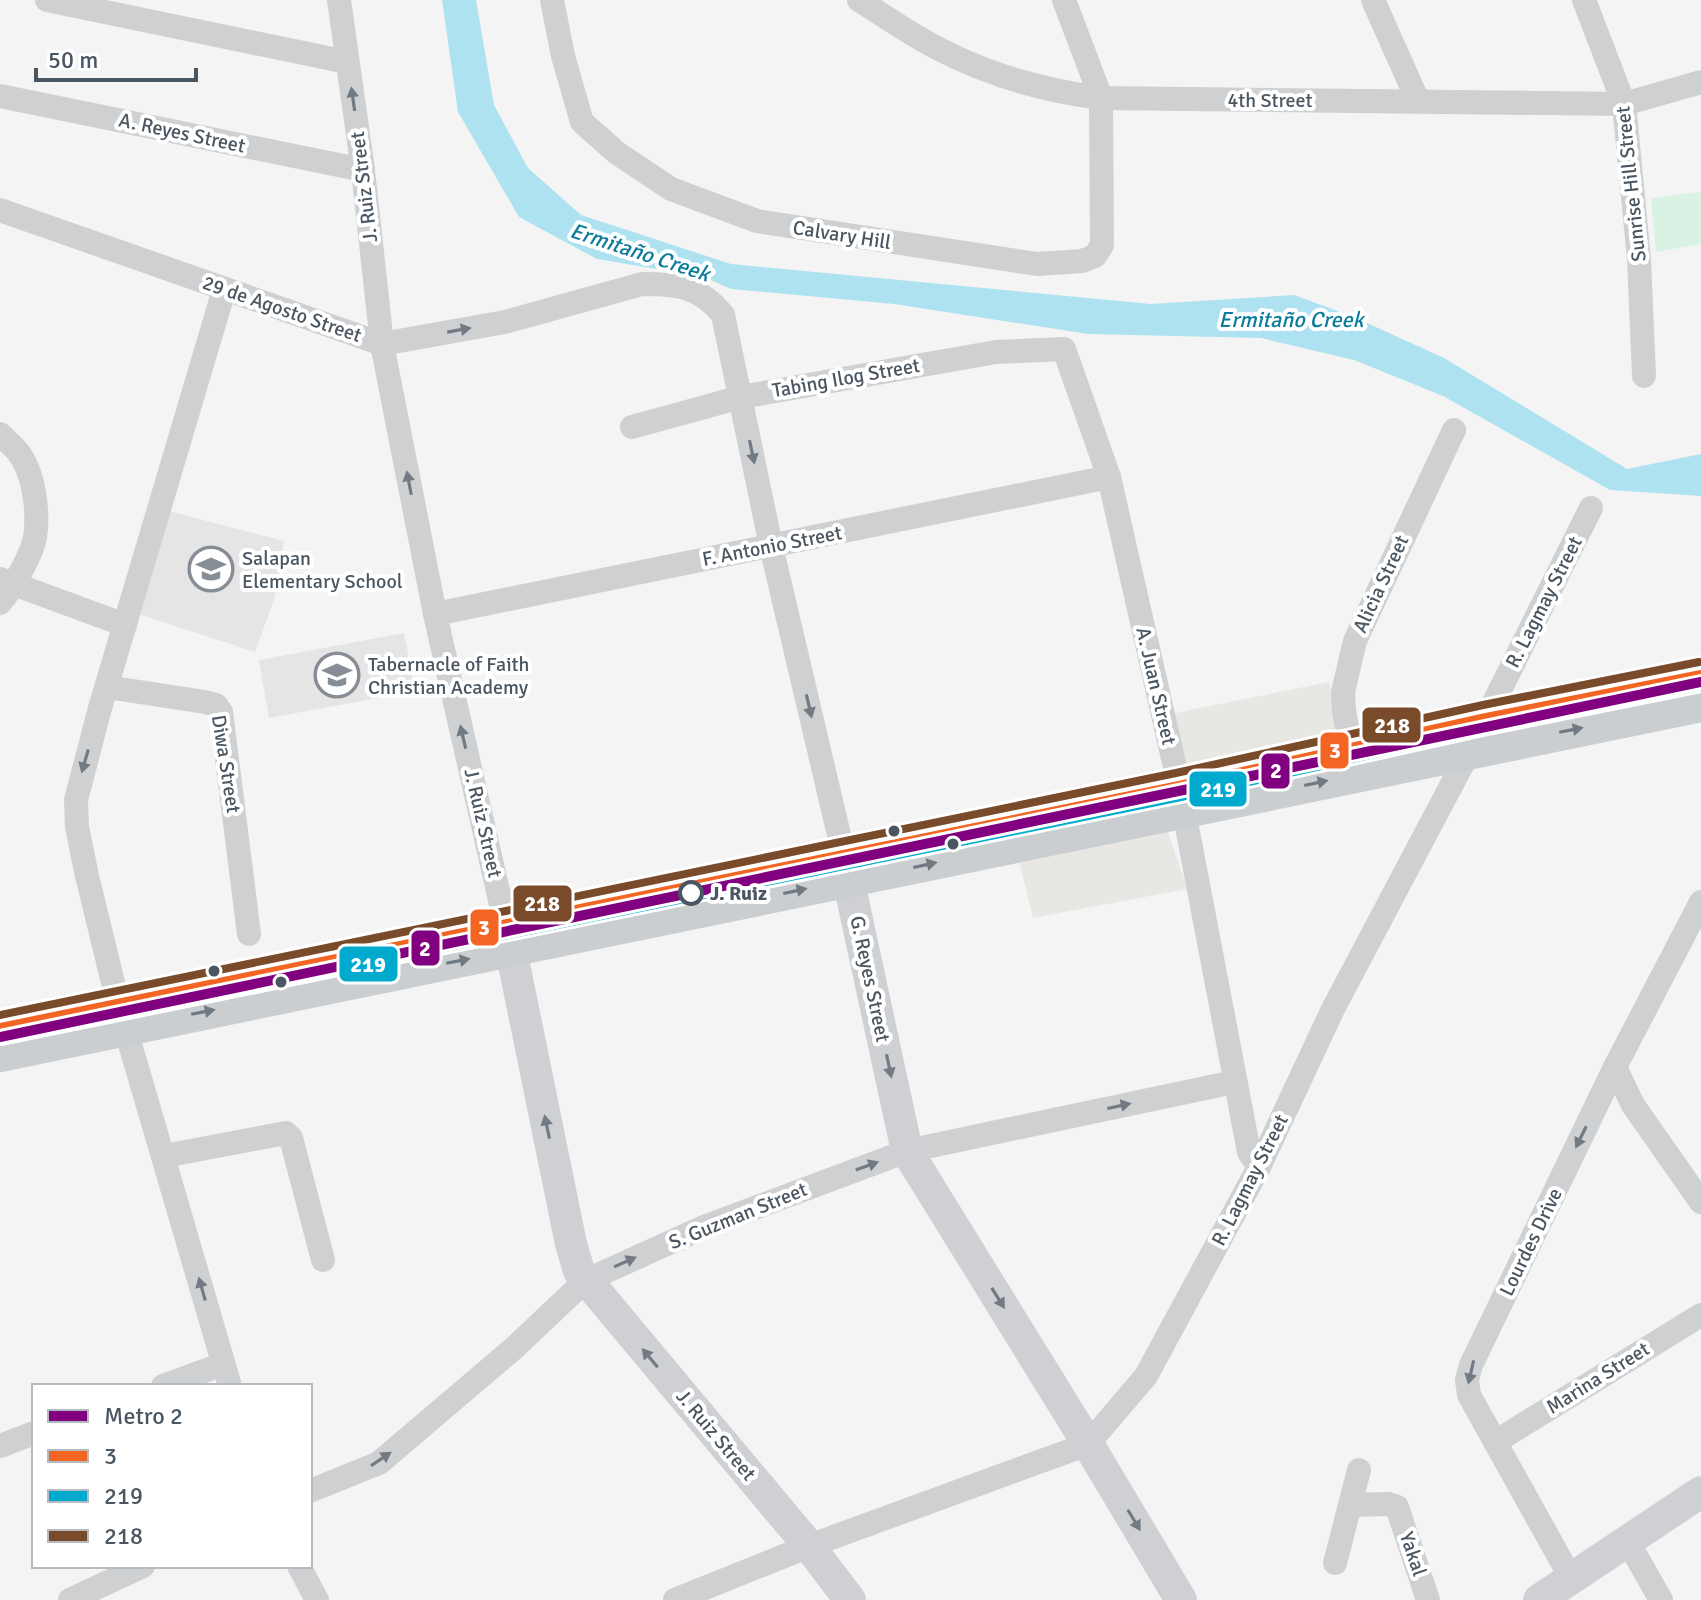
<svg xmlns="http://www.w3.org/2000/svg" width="1701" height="1600" viewBox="0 0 1701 1600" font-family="Signika,sans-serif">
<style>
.commercial{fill:#e8e7e3}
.education{fill:#e6e5e6}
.green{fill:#d9f2e3}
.water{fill:#aee2f0}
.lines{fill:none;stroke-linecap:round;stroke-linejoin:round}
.street{stroke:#ced0d2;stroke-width:24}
.secondary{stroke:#ced0d4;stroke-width:32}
.primary{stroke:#caced1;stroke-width:36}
.bus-1-casing{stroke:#fff;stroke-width:14}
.bus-2-casing{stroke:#fff;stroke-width:14}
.bus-3-casing{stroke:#fff;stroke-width:14}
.bus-1{stroke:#f26522;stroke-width:8}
.bus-2{stroke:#00a9ce;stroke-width:8}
.bus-3{stroke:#7a4b2a;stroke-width:8}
.metro-1-casing{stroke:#fff;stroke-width:16}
.metro-1{stroke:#800080;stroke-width:10}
.oneway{fill:#727b83}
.oneway2{fill:#707a83}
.oneway3{fill:#727b84}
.bus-dot{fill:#4a5661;stroke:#fff;stroke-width:3}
.stop-dot{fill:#fff;stroke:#4a5661;stroke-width:4}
.labels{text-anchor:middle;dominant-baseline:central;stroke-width:8;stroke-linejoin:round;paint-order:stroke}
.street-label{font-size:20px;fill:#4a5661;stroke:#fff}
.poi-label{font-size:20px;fill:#4a5661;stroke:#fff;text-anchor:start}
.stop-label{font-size:20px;font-weight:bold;fill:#4a5661;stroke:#fff;text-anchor:start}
.water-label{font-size:22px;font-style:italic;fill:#0c7c9b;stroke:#fff}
.line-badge{stroke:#fff;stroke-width:3}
.badge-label{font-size:22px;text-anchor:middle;font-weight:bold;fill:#fff}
</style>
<rect width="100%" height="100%" fill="#f4f4f4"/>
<g class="commercial">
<polygon points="1329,682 1340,737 1181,768 1170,714"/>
<polygon points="1167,829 1187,889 1033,918 1019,860"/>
</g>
<g class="education">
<polygon points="164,510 284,541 275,597 255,652 129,611"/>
<polygon points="404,633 415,691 269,718 259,660"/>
</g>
<polygon class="green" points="1701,192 1701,244 1656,252 1651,198"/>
<polygon class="water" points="442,0 476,0 494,105 528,168 581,215 731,264 1151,304 1294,295 1356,318 1444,358 1627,469 1701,454 1701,496 1610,490 1443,396 1354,360 1261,338 1088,334 894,304 731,289 704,277 597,259 519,217 458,112"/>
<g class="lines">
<g class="street">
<polyline points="47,0 347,62"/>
<polyline points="339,0 363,170 382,344 435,614 505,922"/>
<polyline points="552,0 563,56 582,122 617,153 671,189 757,221 1037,264 1082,261 1095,256 1102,245 1101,98 1064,0"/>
<path d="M859,0C886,17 914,37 943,51C992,76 1046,91 1101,98L1624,104L1701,82"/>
<polyline points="1373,0 1418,101"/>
<polyline points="1584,0 1624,104 1639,259 1644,376"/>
<polyline points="0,96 363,170"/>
<path d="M0,210L382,344L505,322L642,284C677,284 700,286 723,315L771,546L843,852"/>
<polyline points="224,290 100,708 76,800 77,827 87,876 118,1003 230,1386"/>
<polyline points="632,427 741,397 996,352 1064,349 1109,477 1179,785 1249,1152 1259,1167"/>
<path d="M0,434C6,440 13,446 18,452C34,472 39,512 35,537C32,555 12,589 0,603"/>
<polyline points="0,579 125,625"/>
<polyline points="435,614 1109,477"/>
<polyline points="107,687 205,702 216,705 221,712 249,934"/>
<polyline points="1351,747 1344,711 1343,692 1355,641 1454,430"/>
<polyline points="1615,1067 1633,1105 1701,1202"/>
<polyline points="164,1156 286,1133 291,1138 323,1260"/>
<polyline points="163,1386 223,1364"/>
<polyline points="1495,1442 1701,1315"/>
<polyline points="0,1446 34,1433"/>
<polyline points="310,1491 379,1463 513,1349 585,1281 704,1227 907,1151 1234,1082"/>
<polyline points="1351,1505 1388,1504 1397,1507 1428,1600"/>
<polyline points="1628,1542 1661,1600"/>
<polyline points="1335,1563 1359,1470"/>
<polyline points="299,1566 317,1600"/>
<polyline points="1572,1580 1469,1395 1467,1380 1471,1365 1615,1067 1701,902"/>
<polyline points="70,1600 143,1566"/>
<polyline points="675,1600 809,1546 1088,1444 1146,1376 1259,1167 1333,1009 1470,750 1591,508"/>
</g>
<g class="secondary">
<polyline points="843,855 907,1151 1088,1444 1181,1600"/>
<polyline points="506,925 571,1244 579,1271 809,1546 850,1600"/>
<polyline points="1539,1600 1701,1492"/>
</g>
<g class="primary">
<polyline points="0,1027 1179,785 1486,717 1701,674"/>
<polyline points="0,1054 1701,704"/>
</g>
<g class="bus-1-casing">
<polyline id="bus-1" points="0,1027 1179,785 1486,717 1701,674"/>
</g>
<g class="bus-2-casing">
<polyline id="bus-2" points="2,1039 1181,797 1488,729 1701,686"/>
</g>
<g class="bus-3-casing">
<polyline id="bus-3" points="0,1015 1176,773 1483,705 1699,662"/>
</g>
<use href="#bus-1" class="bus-1"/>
<use href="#bus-2" class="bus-2"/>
<use href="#bus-3" class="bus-3"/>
<g class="metro-1-casing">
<polyline id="metro-1" points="0,1037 1701,682"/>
</g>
<use href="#metro-1" class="metro-1"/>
</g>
<defs><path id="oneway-solid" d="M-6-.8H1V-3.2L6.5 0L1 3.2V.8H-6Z" transform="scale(2)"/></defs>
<g class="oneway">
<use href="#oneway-solid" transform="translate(353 99) rotate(-98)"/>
<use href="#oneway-solid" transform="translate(459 330) rotate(-10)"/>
<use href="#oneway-solid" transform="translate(752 452) rotate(78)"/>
<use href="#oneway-solid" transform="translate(409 483) rotate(-101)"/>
<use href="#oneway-solid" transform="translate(809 706) rotate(77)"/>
<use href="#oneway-solid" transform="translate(463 737) rotate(-103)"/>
<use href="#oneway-solid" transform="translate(85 761) rotate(106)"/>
<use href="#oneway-solid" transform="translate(1119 1106) rotate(-12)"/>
<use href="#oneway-solid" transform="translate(1581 1137) rotate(116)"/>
<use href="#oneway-solid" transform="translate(867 1166) rotate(-20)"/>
<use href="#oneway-solid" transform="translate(625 1262) rotate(-24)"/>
<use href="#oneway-solid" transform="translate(202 1289) rotate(-106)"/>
<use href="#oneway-solid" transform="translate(1471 1372) rotate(103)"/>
<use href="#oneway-solid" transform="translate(381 1459) rotate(-34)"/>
</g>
<g class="oneway2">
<use href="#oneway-solid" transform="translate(1571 730) rotate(-11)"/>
<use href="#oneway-solid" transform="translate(1316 783) rotate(-12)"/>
<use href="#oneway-solid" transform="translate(925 865) rotate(-12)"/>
<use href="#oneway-solid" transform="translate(795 891) rotate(-12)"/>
<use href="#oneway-solid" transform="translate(458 961) rotate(-11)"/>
<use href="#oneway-solid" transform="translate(203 1012) rotate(-11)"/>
</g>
<g class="oneway3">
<use href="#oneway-solid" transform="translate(889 1066) rotate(78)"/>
<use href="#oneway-solid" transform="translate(547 1127) rotate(-102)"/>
<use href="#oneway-solid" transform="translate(998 1298) rotate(58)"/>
<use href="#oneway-solid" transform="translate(650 1358) rotate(-130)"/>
<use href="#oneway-solid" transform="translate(1134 1520) rotate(59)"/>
</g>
<defs>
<g id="school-ring" transform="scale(2.3)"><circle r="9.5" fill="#fff" stroke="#868d94" stroke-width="1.5"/><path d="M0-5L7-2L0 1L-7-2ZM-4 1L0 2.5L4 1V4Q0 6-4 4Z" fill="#868d94"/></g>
</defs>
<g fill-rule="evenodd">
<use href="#school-ring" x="211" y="569"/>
<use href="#school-ring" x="337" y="675"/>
</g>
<g class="bus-dot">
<circle cx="894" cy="831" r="7"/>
<circle cx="953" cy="844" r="7"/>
<circle cx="214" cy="971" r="7"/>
<circle cx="281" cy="982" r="7"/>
</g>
<circle class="stop-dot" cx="691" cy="893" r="11"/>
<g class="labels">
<g class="street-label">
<text x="1270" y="100">4th Street</text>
<text transform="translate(182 133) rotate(12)">A. Reyes Street</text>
<text transform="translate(1631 184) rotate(-96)">Sunrise Hill Street</text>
<text transform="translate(364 187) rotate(-97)">J. Ruiz Street</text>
<text transform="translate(842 235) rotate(9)">Calvary Hill</text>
<text transform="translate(282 309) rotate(19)">29 de Agosto Street</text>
<text transform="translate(846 378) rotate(-10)">Tabing Ilog Street</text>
<text transform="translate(772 546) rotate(-11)">F. Antonio Street</text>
<text transform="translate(1381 584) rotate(-65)">Alicia Street</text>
<text transform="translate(1544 602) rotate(-63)">R. Lagmay Street</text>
<text transform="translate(1156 686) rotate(77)">A. Juan Street</text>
<text transform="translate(226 764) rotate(81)">Diwa Street</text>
<text transform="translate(483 823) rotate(77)">J. Ruiz Street</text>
<text transform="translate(870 979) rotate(78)">G. Reyes Street</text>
<text transform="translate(1250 1180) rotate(-63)">R. Lagmay Street</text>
<text transform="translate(738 1216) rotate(-22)">S. Guzman Street</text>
<text transform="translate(1531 1242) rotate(-64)">Lourdes Drive</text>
<text transform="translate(1598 1378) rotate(-32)">Marina Street</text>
<text transform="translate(716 1435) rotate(50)">J. Ruiz Street</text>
<text transform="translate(1413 1554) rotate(71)">Yakal</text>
</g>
<g class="poi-label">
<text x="242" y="558">Salapan<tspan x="242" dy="23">Elementary School</tspan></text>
<text x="368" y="664">Tabernacle of Faith<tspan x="368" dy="23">Christian Academy</tspan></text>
</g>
<g class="stop-label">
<text x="710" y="893">J. Ruiz</text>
</g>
<g class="water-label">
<text transform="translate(640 252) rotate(18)">Ermitaño Creek</text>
<text x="1291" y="319">Ermitaño Creek</text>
</g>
</g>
<g class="line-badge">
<rect x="1361" y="706" width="61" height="38" rx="8" fill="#7a4b2a"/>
<rect x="1319" y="731" width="31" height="39" rx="8" fill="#f26522"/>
<rect x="1260" y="752" width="31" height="38" rx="8" fill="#800080"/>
<rect x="1188" y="770" width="60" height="38" rx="8" fill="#00a9ce"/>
<rect x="512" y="884" width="61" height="39" rx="8" fill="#7a4b2a"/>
<rect x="469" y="908" width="31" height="39" rx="8" fill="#f26522"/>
<rect x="410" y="929" width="31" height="38" rx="8" fill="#800080"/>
<rect x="338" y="945" width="61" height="38" rx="8" fill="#00a9ce"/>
</g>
<g class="badge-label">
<text x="1392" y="733">218</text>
<text x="1335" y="758">3</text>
<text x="1276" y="778">2</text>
<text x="1218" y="797">219</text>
<text x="542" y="911">218</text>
<text x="484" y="935">3</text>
<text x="425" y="956">2</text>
<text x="368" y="972">219</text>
</g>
<rect x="32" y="1384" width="280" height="184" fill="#ffffff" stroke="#b7bbc0" stroke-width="2"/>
<rect x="48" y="1410" width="40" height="12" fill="#800080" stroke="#b7bbc0" stroke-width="2"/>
<text x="104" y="1424" font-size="24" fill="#4a5661">Metro 2</text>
<rect x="48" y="1450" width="40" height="12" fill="#f26522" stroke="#b7bbc0" stroke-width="2"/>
<text x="104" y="1464" font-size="24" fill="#4a5661">3</text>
<rect x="48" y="1490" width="40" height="12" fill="#00a9ce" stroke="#b7bbc0" stroke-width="2"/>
<text x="104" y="1504" font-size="24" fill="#4a5661">219</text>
<rect x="48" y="1530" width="40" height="12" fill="#7a4b2a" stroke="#b7bbc0" stroke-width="2"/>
<text x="104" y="1544" font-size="24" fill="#4a5661">218</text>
<path d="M36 68v12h160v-12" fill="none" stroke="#4a5661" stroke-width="4"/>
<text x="48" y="68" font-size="24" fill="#4a5661" stroke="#ffffff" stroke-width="6" paint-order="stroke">50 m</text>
</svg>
